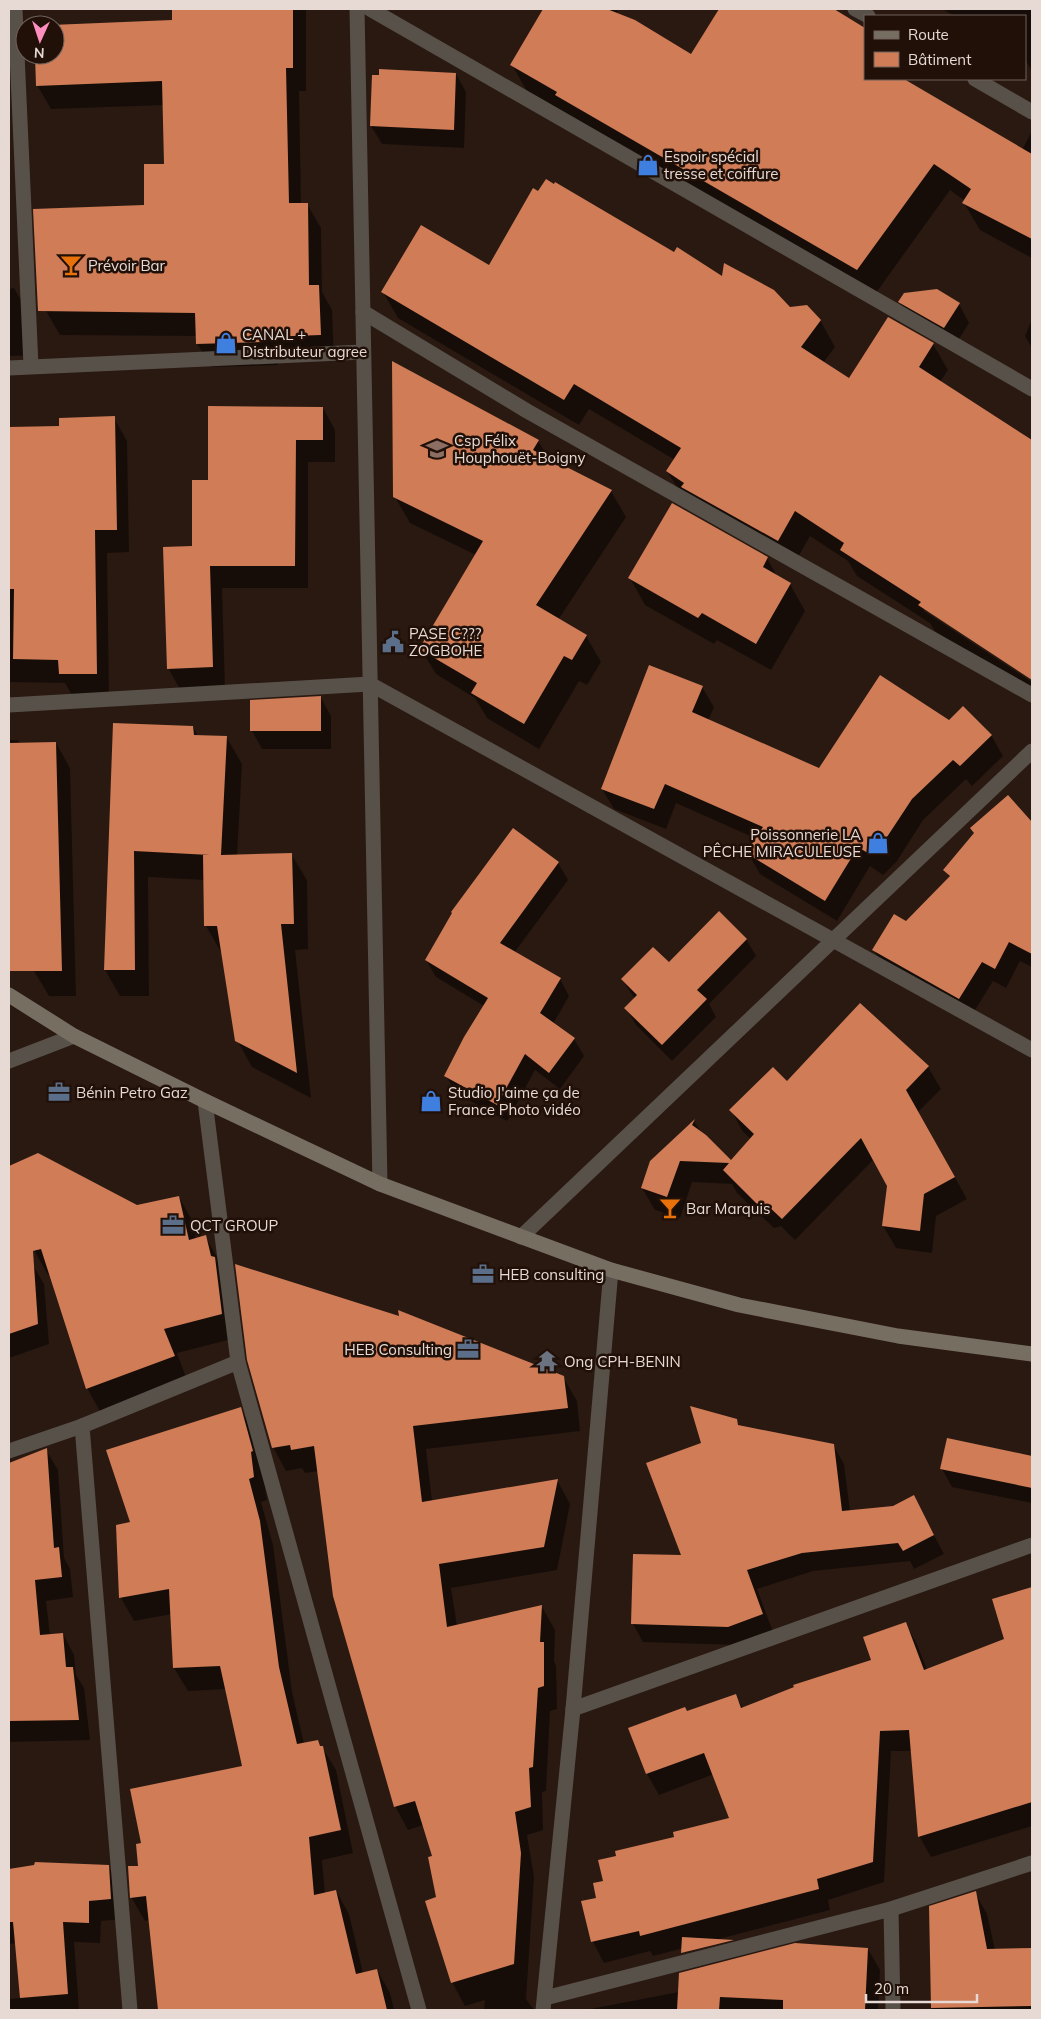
<svg xmlns="http://www.w3.org/2000/svg" width="1041" height="2019" viewBox="0 0 1041 2019" font-family="Mulish,sans-serif">
<style>
.shadow{fill:#0007}
.building{fill:#cf7c57}
.lines{fill:none;stroke-linecap:round;stroke-linejoin:round}
.street{stroke:#57514a;stroke-width:15}
.secondary{stroke:#776e62;stroke-width:15}
.labels{text-anchor:middle;dominant-baseline:central;stroke-width:5;stroke-linejoin:round;paint-order:stroke}
.poi-label{font-size:15px;fill:#e7dad5;stroke:#201008;text-anchor:start}
</style>
<rect width="100%" height="100%" fill="#2a1911"/>
<g class="shadow">
<polygon points="173,9 306,9 306,91 299,91 301,204 307,204 321,228 322,292 332,310 334,359 278,360 278,365 211,367 197,343 197,336 60,335 46,311 146,206 165,165 164,105 51,109 37,85 36,55 55,55 55,26 173,21"/>
<polygon points="545,9 619,9 616,14 691,56 721,9 832,9 865,30 865,79 902,79 1022,150 1032,131 1032,258 980,230 964,203 965,201 950,190 873,297 528,93 512,65"/>
<polygon points="942,9 1032,9 1032,71 1025,60 1025,16 954,16"/>
<polygon points="456,74 466,92 464,148 382,144 371,126 380,77"/>
<polygon points="674,254 723,278 820,320 835,347 823,363 849,380 933,344 948,370 940,382 1032,441 1032,679 924,608 924,611 1032,682 1032,696 935,631 930,623 857,576 848,561 810,536 793,566 683,497 667,471 675,460 589,409 579,425 398,318 383,292 490,267"/>
<polygon points="14,288 32,319 36,355 9,356 9,289"/>
<polygon points="900,302 959,304 969,323 955,345 911,320"/>
<polygon points="1032,319 1032,348 1025,336"/>
<polygon points="323,408 335,430 335,462 308,462 308,588 222,588 225,689 181,691 168,668 193,547 209,481"/>
<polygon points="114,418 127,441 129,552 107,553 109,696 73,697 65,683 9,682 9,429 61,427"/>
<polygon points="538,441 550,460 611,491 626,517 558,620 586,636 601,662 587,685 579,681 539,749 487,718 475,698 436,674 421,649 476,555 410,523 395,497"/>
<polygon points="672,505 767,558 778,578 790,584 805,611 771,670 717,640 714,644 645,605 630,578"/>
<polygon points="702,687 714,707 708,721 820,770 949,722 991,735 1003,756 972,786 966,779 923,820 897,861 883,875 870,866 837,921 760,874 748,853 757,839 676,803 666,829 614,809 602,789"/>
<polygon points="321,698 331,716 331,749 262,749 252,731"/>
<polygon points="115,724 193,727 198,736 227,738 242,764 237,856 291,854 307,880 308,949 295,950 311,1098 252,1067 237,1040 223,952 221,952 206,926 205,880 148,877 149,996 120,996 105,970"/>
<polygon points="9,740 18,740 20,744 56,743 70,768 76,996 49,996 34,971 34,905 9,903"/>
<polygon points="1008,797 1032,824 1032,967 1020,961 1006,988 993,981 970,1018 885,969 874,950 906,923 950,878 945,870"/>
<polygon points="513,830 558,863 568,880 514,953 560,979 569,996 553,1024 574,1039 584,1056 560,1089 535,1070 507,1121 456,1093 446,1076 484,1006 436,977 426,960"/>
<polygon points="746,939 756,956 709,1004 716,1017 672,1061 636,1025 626,1008 635,999 622,979"/>
<polygon points="928,1067 941,1089 918,1112 967,1199 936,1216 932,1253 896,1248 883,1226 889,1186 874,1159 795,1240 781,1226 774,1228 737,1193 732,1184 692,1182 680,1218 655,1210 642,1188 651,1162 694,1121 701,1132 732,1162 751,1139 743,1132 731,1110 787,1083"/>
<polygon points="38,1154 137,1206 179,1197 193,1222 196,1239 205,1236 219,1261 236,1338 177,1353 187,1380 101,1413 87,1388 50,1274 48,1275 34,1250 9,1192 9,1167"/>
<polygon points="33,1265 44,1284 49,1344 9,1358 9,1273"/>
<polygon points="563,1377 577,1401 580,1431 426,1449 432,1501 557,1480 570,1504 557,1570 451,1588 457,1626 542,1607 555,1630 554,1661 556,1666 557,1709 550,1711 546,1791 542,1792 543,1830 527,1835 534,1877 526,1999 534,2010 484,2010 485,2000 465,2006 452,1982 433,1857 423,1825 408,1830 395,1806 319,1471 305,1473 302,1468 286,1471 273,1447"/>
<polygon points="240,1409 254,1432 263,1475 267,1500 261,1502 273,1545 292,1692 304,1744 322,1747 336,1770 353,1853 322,1860 325,1894 336,1891 349,1914 363,1973 377,1970 390,1993 394,2010 154,2010 159,2010 150,1920 145,1921 131,1897 140,1868 142,1845 243,1767 226,1689 188,1691 174,1668 172,1614 134,1621 121,1598 118,1526 131,1523"/>
<polygon points="736,1420 739,1426 833,1445 844,1464 850,1511 893,1507 913,1496 944,1554 914,1569 910,1561 813,1571 757,1589 773,1632 739,1645 643,1642 633,1624 682,1557 702,1443"/>
<polygon points="948,1440 1032,1457 1032,1503 952,1487 942,1469"/>
<polygon points="46,1450 58,1470 64,1558 70,1569 73,1597 46,1601 50,1635 63,1634 74,1655 76,1675 84,1688 90,1740 9,1742 9,1465"/>
<polygon points="1032,1588 1032,1826 931,1857 919,1836 912,1751 891,1751 884,1882 828,1900 830,1910 653,1956 650,1951 604,1963 593,1942 588,1923 604,1882 618,1856 731,1819 714,1774 659,1795 647,1774 630,1729 687,1712 735,1695 743,1708 873,1661 905,1623 917,1644 927,1670 1005,1640 993,1599"/>
<polygon points="36,1866 108,1866 120,1887 122,1919 101,1921 100,1943 74,1942 79,2010 9,2010 9,1999 22,1998 16,1943 9,1944 9,1870"/>
<polygon points="975,1893 987,1914 995,1950 1014,2002 1032,2001 1032,2010 934,2010 932,2008"/>
<polygon points="868,1949 880,1970 878,2010 585,2010 679,1992"/>
</g>
<g class="building">
<polygon points="172,9 293,9 293,68 286,68 289,203 308,203 309,285 319,285 321,335 265,337 265,342 196,344 195,313 38,311 33,209 144,205 144,164 164,164 162,81 36,86 35,55 55,55 55,25 51,25 172,20"/>
<polygon points="543,9 607,9 635,20 691,54 719,9 834,9 865,28 865,79 904,79 1032,154 1032,239 962,203 971,189 934,164 857,270 555,95 557,92 510,65"/>
<polygon points="379,69 456,73 454,130 370,126 372,75 379,75"/>
<polygon points="546,179 554,184 555,182 674,252 677,247 722,276 724,263 774,290 790,307 807,305 821,320 801,347 849,378 888,317 934,343 919,367 1032,440 1032,680 918,605 921,602 840,550 844,543 795,511 778,541 681,487 684,483 666,471 681,448 574,384 564,400 381,292 421,225 489,265 533,188 538,191"/>
<polygon points="937,289 960,303 944,328 898,302 904,293"/>
<polygon points="392,361 539,440 533,450 612,490 536,605 587,635 572,660 564,656 524,724 471,693 477,683 419,649 483,541 393,497"/>
<polygon points="208,406 323,407 323,440 296,440 295,566 210,566 213,667 167,669 163,547 192,546 192,480 208,480"/>
<polygon points="115,416 117,530 95,530 97,674 59,674 58,660 13,659 14,589 9,589 9,427 59,426 59,418"/>
<polygon points="672,503 768,557 763,567 791,583 756,644 702,613 698,618 628,578"/>
<polygon points="649,665 703,686 692,712 819,768 880,675 949,720 963,706 992,735 960,766 953,760 912,799 885,840 871,855 858,847 825,901 746,853 763,827 665,784 654,809 601,789"/>
<polygon points="321,696 321,731 250,731 250,700"/>
<polygon points="113,723 193,726 194,735 227,736 221,855 292,853 294,924 281,924 297,1073 235,1041 217,926 204,926 203,855 210,855 134,851 135,970 104,970"/>
<polygon points="56,742 62,971 9,971 9,743"/>
<polygon points="1008,795 1032,822 1032,954 1009,942 995,969 982,962 959,999 872,950 894,914 906,921 950,876 943,870 974,833 970,828"/>
<polygon points="513,828 559,862 500,943 561,978 540,1013 575,1038 549,1073 525,1054 497,1105 444,1076 464,1037 488,998 425,960 452,913 451,912"/>
<polygon points="719,911 747,939 697,990 707,999 662,1045 624,1008 637,995 621,979 653,947 669,962"/>
<polygon points="860,1003 929,1066 906,1090 955,1177 924,1194 920,1231 882,1226 887,1186 861,1138 782,1219 767,1205 760,1207 723,1170 729,1163 680,1161 667,1197 641,1188 650,1161 695,1119 692,1125 706,1135 731,1160 754,1134 729,1110 773,1067 787,1081"/>
<polygon points="38,1153 137,1205 179,1196 189,1240 206,1235 211,1256 215,1257 222,1314 164,1329 175,1356 86,1389 41,1249 33,1251 38,1324 9,1334 9,1166"/>
<polygon points="235,1264 399,1316 398,1310 564,1376 568,1408 413,1426 422,1502 558,1479 544,1547 439,1564 447,1627 542,1605 540,1642 544,1642 544,1686 538,1688 533,1767 529,1768 531,1807 515,1812 521,1853 514,1964 451,1983 425,1901 436,1897 428,1857 432,1856 415,1801 394,1807 333,1596 314,1446 291,1450 290,1445 272,1448 247,1360"/>
<polygon points="690,1406 737,1419 738,1425 834,1444 842,1511 893,1506 914,1495 934,1535 903,1551 898,1543 802,1553 747,1570 763,1614 728,1627 631,1624 633,1554 681,1555 646,1463 701,1443"/>
<polygon points="241,1407 253,1451 251,1452 254,1477 249,1479 260,1521 279,1667 297,1744 318,1740 320,1746 323,1746 341,1830 309,1837 314,1895 336,1890 356,1974 377,1969 387,2010 158,2010 146,1896 130,1898 128,1866 138,1866 136,1844 141,1843 130,1789 242,1766 220,1666 173,1668 169,1589 119,1598 116,1525 130,1522 106,1450"/>
<polygon points="947,1438 1032,1456 1032,1488 940,1469"/>
<polygon points="47,1448 54,1548 59,1547 62,1577 35,1580 40,1635 63,1633 66,1667 73,1667 79,1720 9,1721 9,1463"/>
<polygon points="1032,1587 1032,1802 918,1837 909,1730 880,1731 873,1862 817,1879 819,1889 640,1936 639,1931 591,1942 581,1901 596,1898 593,1883 603,1881 598,1860 616,1856 615,1851 674,1837 673,1832 729,1818 704,1753 646,1774 628,1728 685,1707 687,1711 736,1694 741,1708 794,1687 793,1685 871,1660 863,1637 906,1622 924,1670 1004,1639 992,1599"/>
<polygon points="35,1862 109,1865 111,1899 89,1901 89,1923 63,1922 68,1994 20,1998 13,1922 9,1922 9,1869 34,1865"/>
<polygon points="976,1891 987,1949 1032,1948 1032,2006 931,2008 929,1906"/>
<polygon points="682,1937 734,1940 681,1953"/>
<polygon points="795,1943 868,1948 865,2010 783,2010 783,2000 720,1997 719,2010 677,2010 679,1973"/>
</g>
<g class="lines">
<g class="street">
<polyline points="15,9 31,366"/>
<polyline points="357,9 380,1184"/>
<polyline points="370,9 1032,389"/>
<polyline points="855,9 868,16"/>
<polyline points="975,79 1032,112"/>
<polyline points="363,312 527,411 1032,695"/>
<polyline points="9,368 363,352"/>
<polyline points="9,705 370,684 1032,1050"/>
<polyline points="9,1061 74,1036"/>
<polyline points="205,1101 238,1362 419,2010"/>
<polyline points="521,1237 1032,751"/>
<polyline points="82,1426 130,2010"/>
<polyline points="9,1451 82,1426 238,1362"/>
<polyline points="573,1709 1032,1545"/>
<polyline points="891,1909 893,2010"/>
<polyline points="545,1998 891,1909 1032,1863"/>
<polyline points="543,2010 573,1709 611,1270"/>
</g>
<polyline class="secondary" points="9,995 74,1036 205,1101 380,1184 611,1270 739,1305 898,1336 1032,1354"/>
</g>
<defs>
<g id="shop-bare" transform="scale(1.725)"><path d="M-5-2.5h2.3a2.7 3.5 0 0 1 5.4 0H5L5.5 6h-11ZM-1.5-2.5h3a1.5 2.3 0 0 0-3 0Z" fill="#3f7fe0" stroke="#201008" stroke-width="2.5" paint-order="stroke"/></g>
<g id="bar-bare" transform="scale(1.725)"><path d="M-6-5H6L.8 .8V4.5H3.5V6h-7V4.5H-.8V.8Z" fill="#e8710a" stroke="#201008" stroke-width="2.5" paint-order="stroke"/></g>
<g id="school-bare" transform="scale(1.725)"><path d="M0-5L7-2L0 1L-7-2ZM-4 1L0 2.5L4 1V4Q0 6-4 4Z" fill="#8d6e63" stroke="#201008" stroke-width="2.5" paint-order="stroke"/></g>
<g id="civic-bare" transform="scale(1.725)"><path d="M-.6-6.5H3V-4.5H.6V-3L4-1V1h2V6H-6V1h2V-1L-.6-3ZM-1.2 2.5V6h2.4V2.5Z" fill="#5c6f8a" stroke="#201008" stroke-width="2.5" paint-order="stroke"/></g>
<g id="office-bare" transform="scale(1.725)"><path d="M-6-3h4V-5.5h4V-3h4V5H-6ZM-1-4.5V-3h2v-1.5ZM-6 0V1H6V0Z" fill="#5c6f8a" stroke="#201008" stroke-width="2.5" paint-order="stroke"/></g>
<g id="temple-bare" transform="scale(1.725)"><path d="M0-6L5-2H3V0L6.5 2.5H4V6H1.5V3h-3V6H-4V2.5H-6.5L-3 0V-2H-5Z" fill="#6b7280" stroke="#201008" stroke-width="2.5" paint-order="stroke"/></g>
</defs>
<g fill-rule="evenodd">
<use href="#shop-bare" x="648" y="165"/>
<use href="#bar-bare" x="71" y="265"/>
<use href="#shop-bare" x="226" y="343"/>
<use href="#school-bare" x="437" y="449"/>
<use href="#civic-bare" x="393" y="642"/>
<use href="#shop-bare" x="878" y="843"/>
<use href="#office-bare" x="59" y="1092"/>
<use href="#shop-bare" x="431" y="1101"/>
<use href="#bar-bare" x="670" y="1208"/>
<use href="#office-bare" x="173" y="1225"/>
<use href="#office-bare" x="483" y="1274"/>
<use href="#office-bare" x="468" y="1349"/>
<use href="#temple-bare" x="547" y="1361"/>
</g>
<g class="labels">
<g class="poi-label">
<text x="664" y="156">Espoir spécial<tspan x="664" dy="17">tresse et coiffure</tspan></text>
<text x="88" y="265">Prévoir Bar</text>
<text x="242" y="334">CANAL +<tspan x="242" dy="17">Distributeur agree</tspan></text>
<text x="454" y="440">Csp Félix<tspan x="454" dy="17">Houphouët-Boigny</tspan></text>
<text x="409" y="633">PASE C???<tspan x="409" dy="17">ZOGBOHE</tspan></text>
<text x="861" y="834" text-anchor="end">Poissonnerie LA<tspan x="861" dy="17">PÊCHE MIRACULEUSE</tspan></text>
<text x="76" y="1092">Bénin Petro Gaz</text>
<text x="448" y="1092">Studio J'aime ça de<tspan x="448" dy="17">France Photo vidéo</tspan></text>
<text x="686" y="1208">Bar Marquis</text>
<text x="190" y="1225">QCT GROUP</text>
<text x="499" y="1274">HEB consulting</text>
<text x="452" y="1349" text-anchor="end">HEB Consulting</text>
<text x="564" y="1361">Ong CPH-BENIN</text>
</g>
</g>
<rect width="1041" height="2019" fill="none" stroke="#e7dad5" stroke-width="20"/>
<rect x="864" y="15" width="162" height="65" fill="#201008" stroke="#70615a"/>
<rect x="874" y="31" width="25" height="8" fill="#776e62" stroke="#70615a"/>
<text x="908" y="40" font-size="15" fill="#e7dad5">Route</text>
<rect x="874" y="52" width="25" height="15" fill="#cf7c57" stroke="#70615a"/>
<text x="908" y="65" font-size="15" fill="#e7dad5">Bâtiment</text>
<g transform="translate(40 40) rotate(183)"><circle r="24" fill="#201008" stroke="#70615a"/>
<path d="M0-4L9 19L0 12L-9 19Z" fill="#fe8ebd"/>
<text y="-8" font-size="14" font-weight="bold" text-anchor="middle" fill="#e7dad5">N</text>
</g>
<path d="M866 1994v8h111v-8" fill="none" stroke="#e7dad5" stroke-width="2.5"/>
<text x="874" y="1994" font-size="15" fill="#e7dad5" stroke="#201008" stroke-width="4" paint-order="stroke">20 m</text>
</svg>
